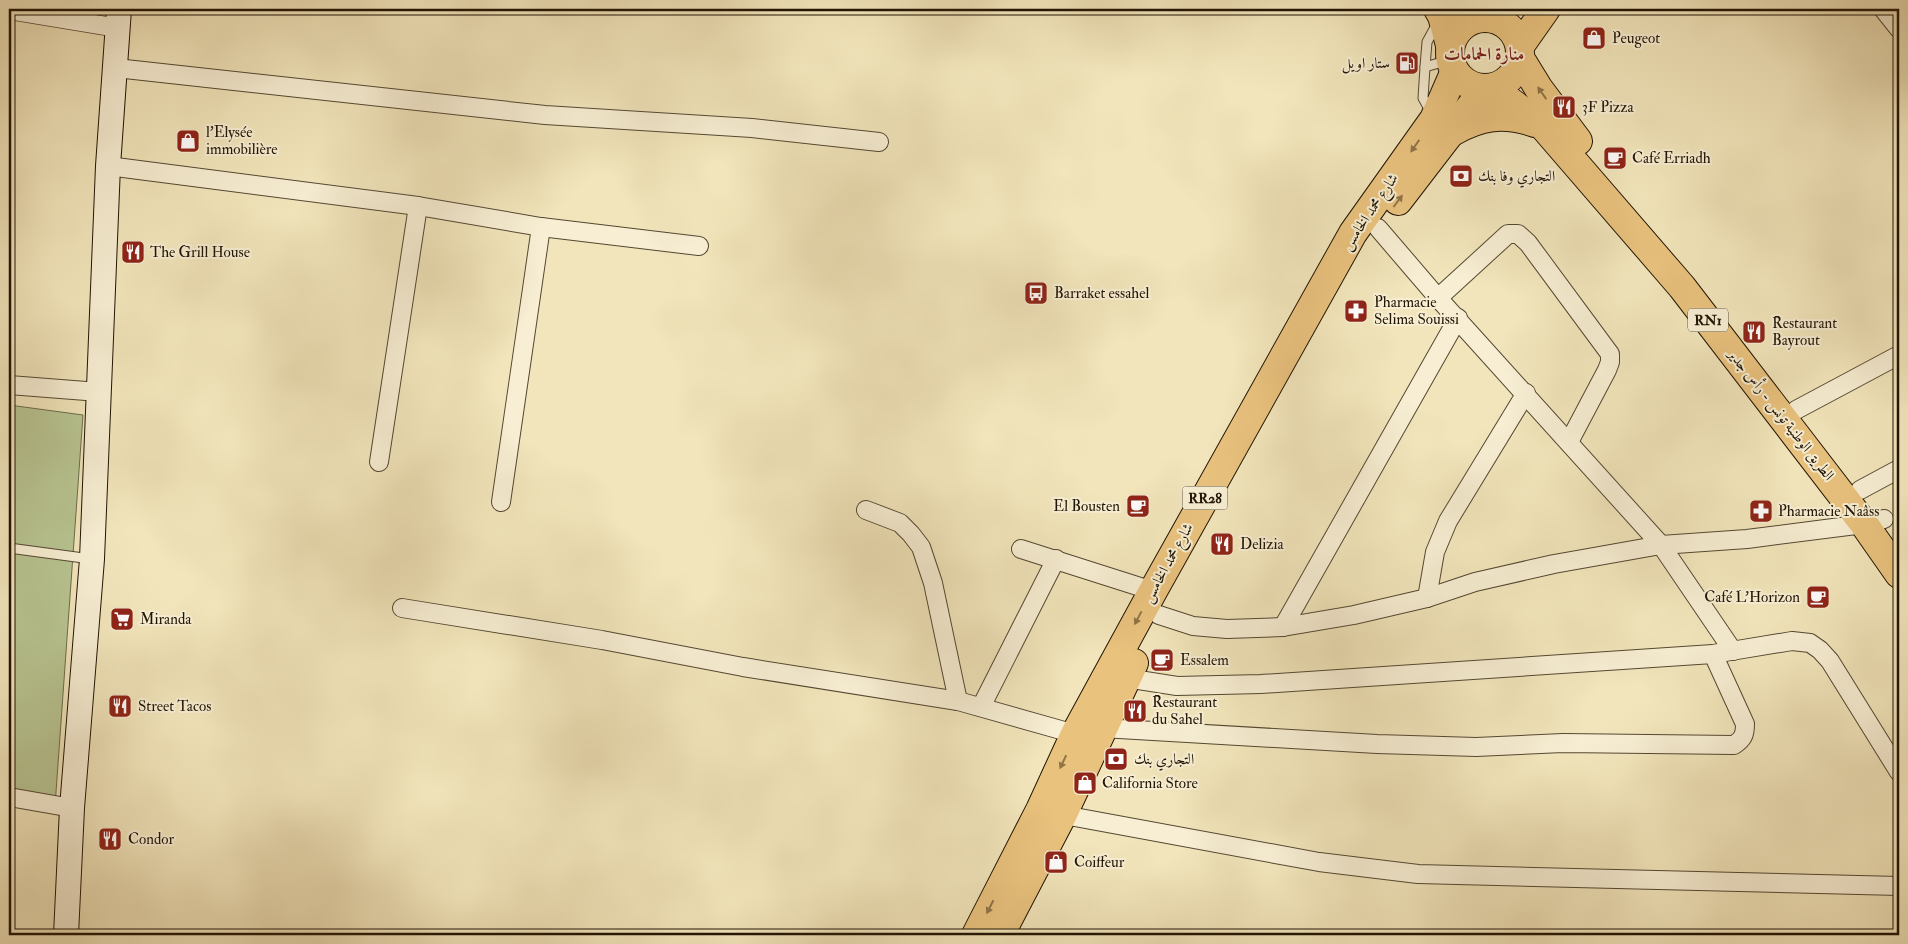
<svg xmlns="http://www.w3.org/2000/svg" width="1908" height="944" viewBox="0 0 1908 944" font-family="'IM FELL Double Pica',Amiri,serif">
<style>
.green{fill:#b8c592;stroke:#6c6c4b}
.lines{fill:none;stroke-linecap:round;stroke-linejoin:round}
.lane-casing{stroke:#544832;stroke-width:11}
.street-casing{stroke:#544832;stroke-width:20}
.secondary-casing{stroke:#201404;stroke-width:26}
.primary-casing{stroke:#201404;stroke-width:30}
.lane{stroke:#f7eed3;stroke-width:9}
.street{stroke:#f7eed3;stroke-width:18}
.secondary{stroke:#f7eed3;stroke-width:24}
.primary{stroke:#e9c27e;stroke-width:28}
.oneway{fill:#8f7447}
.labels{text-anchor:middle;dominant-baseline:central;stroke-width:4;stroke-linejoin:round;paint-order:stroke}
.shield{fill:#f7eed3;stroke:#605542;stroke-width:1}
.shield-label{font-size:14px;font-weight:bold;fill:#201404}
.poi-label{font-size:15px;fill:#201404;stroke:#f7eed3;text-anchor:start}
.street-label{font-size:15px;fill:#201404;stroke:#f7eed3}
.quarter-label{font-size:18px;font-weight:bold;fill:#7a1f14;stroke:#f7eed3}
</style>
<rect width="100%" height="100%" fill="#f2e5bb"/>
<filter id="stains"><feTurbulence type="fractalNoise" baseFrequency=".004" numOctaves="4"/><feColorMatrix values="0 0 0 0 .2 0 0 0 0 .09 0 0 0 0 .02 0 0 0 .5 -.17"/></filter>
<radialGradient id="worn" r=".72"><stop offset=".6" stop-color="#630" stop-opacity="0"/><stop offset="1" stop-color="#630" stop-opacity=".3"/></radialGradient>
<g class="green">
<polygon points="46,9 94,9 94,17"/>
<polygon points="9,405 83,415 55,806 9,798"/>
</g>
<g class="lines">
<g class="lane-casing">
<g id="lane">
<polyline points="1425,67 1449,60"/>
<polyline points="1432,114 1423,98 1425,67 1427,42 1438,22"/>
<polyline points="9,548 91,559"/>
</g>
</g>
<g class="street-casing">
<g id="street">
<polyline points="1883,9 1899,29"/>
<polyline points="9,10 118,28"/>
<polyline points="116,68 545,115 752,128 879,142"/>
<polyline points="108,166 418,206 541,227 699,246"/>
<polyline points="1378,228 1438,298 1661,545 1733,651"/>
<polyline points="1438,298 1508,234 1518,234 1528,243 1610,354 1610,362 1607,370 1569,442"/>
<polyline points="9,385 99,392"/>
<polyline points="1796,410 1899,355"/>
<polyline points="379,462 418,206"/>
<polyline points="1860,490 1899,469"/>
<polyline points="501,502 541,227"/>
<polyline points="866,510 900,523 911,534 921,547 933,583 958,701"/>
<polyline points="1021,549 1153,591"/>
<polyline points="1427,598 1435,552 1448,521 1526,393"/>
<polyline points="402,608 602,640 743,667 958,701 1075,734"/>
<polyline points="1159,615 1193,626 1227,629 1283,627 1354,615 1427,598 1475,582 1554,564 1661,545 1747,539 1864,524 1884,519"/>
<polyline points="1283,627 1458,318"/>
<polyline points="1126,678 1177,686 1261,684 1713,654 1792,641 1810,643 1820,650 1830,661 1899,772"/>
<polyline points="981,707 1056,559"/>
<path d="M1102,728L1377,744L1476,747L1563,743L1734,745C1743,739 1745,735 1745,724L1713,654"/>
<polyline points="9,797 72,808"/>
<polyline points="1053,813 1319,862 1418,874 1899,886"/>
</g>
</g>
<g class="secondary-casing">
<polyline id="secondary" points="66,935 72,808 92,559 108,166 119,9"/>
</g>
<g class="primary-casing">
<g id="primary">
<polyline points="1438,9 1442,16 1450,45"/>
<circle cx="1485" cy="53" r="35"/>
<polyline points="1520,46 1546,9"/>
<polyline points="1520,58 1539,89 1578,141"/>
<polyline points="1492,88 1543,126 1682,287 1864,524 1899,574"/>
<path d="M1452,132C1480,116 1503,112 1535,123"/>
<polyline points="1398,201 1484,89"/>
<polyline points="976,935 1040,810 1075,734 1153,591 1353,233 1434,119 1454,73"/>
<polyline points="1000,935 1062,816 1134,663"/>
</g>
</g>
<use href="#lane" class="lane"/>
<use href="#street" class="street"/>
<use href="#secondary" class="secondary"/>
<use href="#primary" class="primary"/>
</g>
<defs><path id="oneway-solid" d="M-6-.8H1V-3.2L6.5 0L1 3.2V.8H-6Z" transform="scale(1.25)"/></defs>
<g class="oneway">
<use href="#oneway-solid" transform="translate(1542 93) rotate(-125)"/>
<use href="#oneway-solid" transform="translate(1415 146) rotate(125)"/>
<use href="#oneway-solid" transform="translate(1398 201) rotate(-53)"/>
<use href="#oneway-solid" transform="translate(1138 618) rotate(118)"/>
<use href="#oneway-solid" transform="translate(1063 762) rotate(115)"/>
<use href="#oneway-solid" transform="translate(990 907) rotate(117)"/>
</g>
<defs>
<g id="shop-square" transform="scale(1.25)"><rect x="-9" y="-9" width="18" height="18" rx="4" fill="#8f2418" stroke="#f7eed3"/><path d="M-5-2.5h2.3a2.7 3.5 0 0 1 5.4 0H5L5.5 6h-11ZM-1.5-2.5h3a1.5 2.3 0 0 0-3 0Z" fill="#fff"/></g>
<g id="fuel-square" transform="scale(1.25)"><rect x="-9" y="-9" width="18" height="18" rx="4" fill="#8f2418" stroke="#f7eed3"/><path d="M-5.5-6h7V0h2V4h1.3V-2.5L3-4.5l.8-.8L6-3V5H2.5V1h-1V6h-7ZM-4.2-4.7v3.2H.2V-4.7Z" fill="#fff"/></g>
<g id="restaurant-square" transform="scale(1.25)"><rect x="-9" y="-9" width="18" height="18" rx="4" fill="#8f2418" stroke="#f7eed3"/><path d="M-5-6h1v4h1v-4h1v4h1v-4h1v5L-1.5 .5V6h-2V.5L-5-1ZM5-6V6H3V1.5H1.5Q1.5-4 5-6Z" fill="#fff"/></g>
<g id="cafe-square" transform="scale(1.25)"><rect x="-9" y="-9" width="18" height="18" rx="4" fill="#8f2418" stroke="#f7eed3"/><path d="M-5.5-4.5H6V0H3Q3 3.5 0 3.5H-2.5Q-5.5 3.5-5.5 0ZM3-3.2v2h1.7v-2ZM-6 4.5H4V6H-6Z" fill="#fff"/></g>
<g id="bank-square" transform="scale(1.25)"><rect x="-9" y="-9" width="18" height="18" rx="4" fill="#8f2418" stroke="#f7eed3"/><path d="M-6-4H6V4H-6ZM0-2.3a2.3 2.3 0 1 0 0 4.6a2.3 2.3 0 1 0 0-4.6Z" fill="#fff"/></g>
<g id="bus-square" transform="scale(1.25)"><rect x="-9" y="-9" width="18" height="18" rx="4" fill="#8f2418" stroke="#f7eed3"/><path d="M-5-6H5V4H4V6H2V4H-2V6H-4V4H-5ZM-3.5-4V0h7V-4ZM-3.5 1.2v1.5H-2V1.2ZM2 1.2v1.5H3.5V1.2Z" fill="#fff"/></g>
<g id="pharmacy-square" transform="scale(1.25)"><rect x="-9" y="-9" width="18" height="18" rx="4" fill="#8f2418" stroke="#f7eed3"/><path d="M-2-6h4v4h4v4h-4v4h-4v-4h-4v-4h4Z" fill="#fff"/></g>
<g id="supermarket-square" transform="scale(1.25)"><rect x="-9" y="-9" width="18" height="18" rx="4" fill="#8f2418" stroke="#f7eed3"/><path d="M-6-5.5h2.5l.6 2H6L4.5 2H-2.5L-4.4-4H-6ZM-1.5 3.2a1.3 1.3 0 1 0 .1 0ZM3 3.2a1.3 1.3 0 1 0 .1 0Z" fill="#fff"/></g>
</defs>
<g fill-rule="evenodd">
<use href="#shop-square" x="1594" y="38"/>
<use href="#fuel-square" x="1407" y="63"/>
<use href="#restaurant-square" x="1564" y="107"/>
<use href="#shop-square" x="188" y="141"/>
<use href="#cafe-square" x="1615" y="158"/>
<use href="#bank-square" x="1461" y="176"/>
<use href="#restaurant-square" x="133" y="252"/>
<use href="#bus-square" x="1036" y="293"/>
<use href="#pharmacy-square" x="1356" y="311"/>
<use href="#restaurant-square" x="1754" y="332"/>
<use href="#cafe-square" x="1138" y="506"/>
<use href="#pharmacy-square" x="1761" y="511"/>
<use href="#restaurant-square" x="1222" y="544"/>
<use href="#cafe-square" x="1818" y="597"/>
<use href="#supermarket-square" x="122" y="619"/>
<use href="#cafe-square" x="1162" y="660"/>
<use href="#restaurant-square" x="120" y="706"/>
<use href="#restaurant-square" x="1135" y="711"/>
<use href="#bank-square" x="1116" y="759"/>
<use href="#shop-square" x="1085" y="783"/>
<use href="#restaurant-square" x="110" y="839"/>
<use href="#shop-square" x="1056" y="862"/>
</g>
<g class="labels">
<g class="shield">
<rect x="1688" y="308.5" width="40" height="23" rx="4"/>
<rect x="1182.5" y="486.5" width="45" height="23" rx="4"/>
</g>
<g class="shield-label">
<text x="1708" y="320">RN1</text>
<text x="1205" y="498">RR28</text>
</g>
<g class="poi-label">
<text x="1612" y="38">Peugeot</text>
<text x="1390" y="63" text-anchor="end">ستار اويل</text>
<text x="1582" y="107">3F Pizza</text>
<text x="206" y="132">l'Elysée<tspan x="206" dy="17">immobilière</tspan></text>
<text x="1632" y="158">Café Erriadh</text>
<text x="1478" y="176">التجاري وفا بنك</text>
<text x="150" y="252">The Grill House</text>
<text x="1054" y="293">Barraket essahel</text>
<text x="1374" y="302">Pharmacie<tspan x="1374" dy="17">Selima Souissi</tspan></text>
<text x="1772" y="323">Restaurant<tspan x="1772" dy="17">Bayrout</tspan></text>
<text x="1120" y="506" text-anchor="end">El Bousten</text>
<text x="1778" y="511">Pharmacie Naâss</text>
<text x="1240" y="544">Delizia</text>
<text x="1800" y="597" text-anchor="end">Café L'Horizon</text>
<text x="140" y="619">Miranda</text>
<text x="1180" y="660">Essalem</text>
<text x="1152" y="702">Restaurant<tspan x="1152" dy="17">du Sahel</tspan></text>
<text x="138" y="706">Street Tacos</text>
<text x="1134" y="759">التجاري بنك</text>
<text x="1102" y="783">California Store</text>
<text x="128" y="839">Condor</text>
<text x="1074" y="862">Coiffeur</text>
</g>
<g class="street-label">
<text transform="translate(1370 212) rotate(-56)">شارع محمد الخامس</text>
<text transform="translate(1781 415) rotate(52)">الطريق الوطنية تونس - رأس جدير</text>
<text transform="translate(1168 563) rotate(-61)">شارع محمد الخامس</text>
</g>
<g class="quarter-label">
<text x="1484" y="54">منارة الحمامات</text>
</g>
</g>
<rect width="1908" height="944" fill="none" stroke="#f2e5bb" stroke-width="30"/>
<rect x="10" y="10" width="1888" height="924" fill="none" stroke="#201404" stroke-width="2.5"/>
<rect x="15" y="15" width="1878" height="914" fill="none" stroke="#201404"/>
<rect width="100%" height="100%" filter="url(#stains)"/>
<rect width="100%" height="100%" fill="url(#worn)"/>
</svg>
